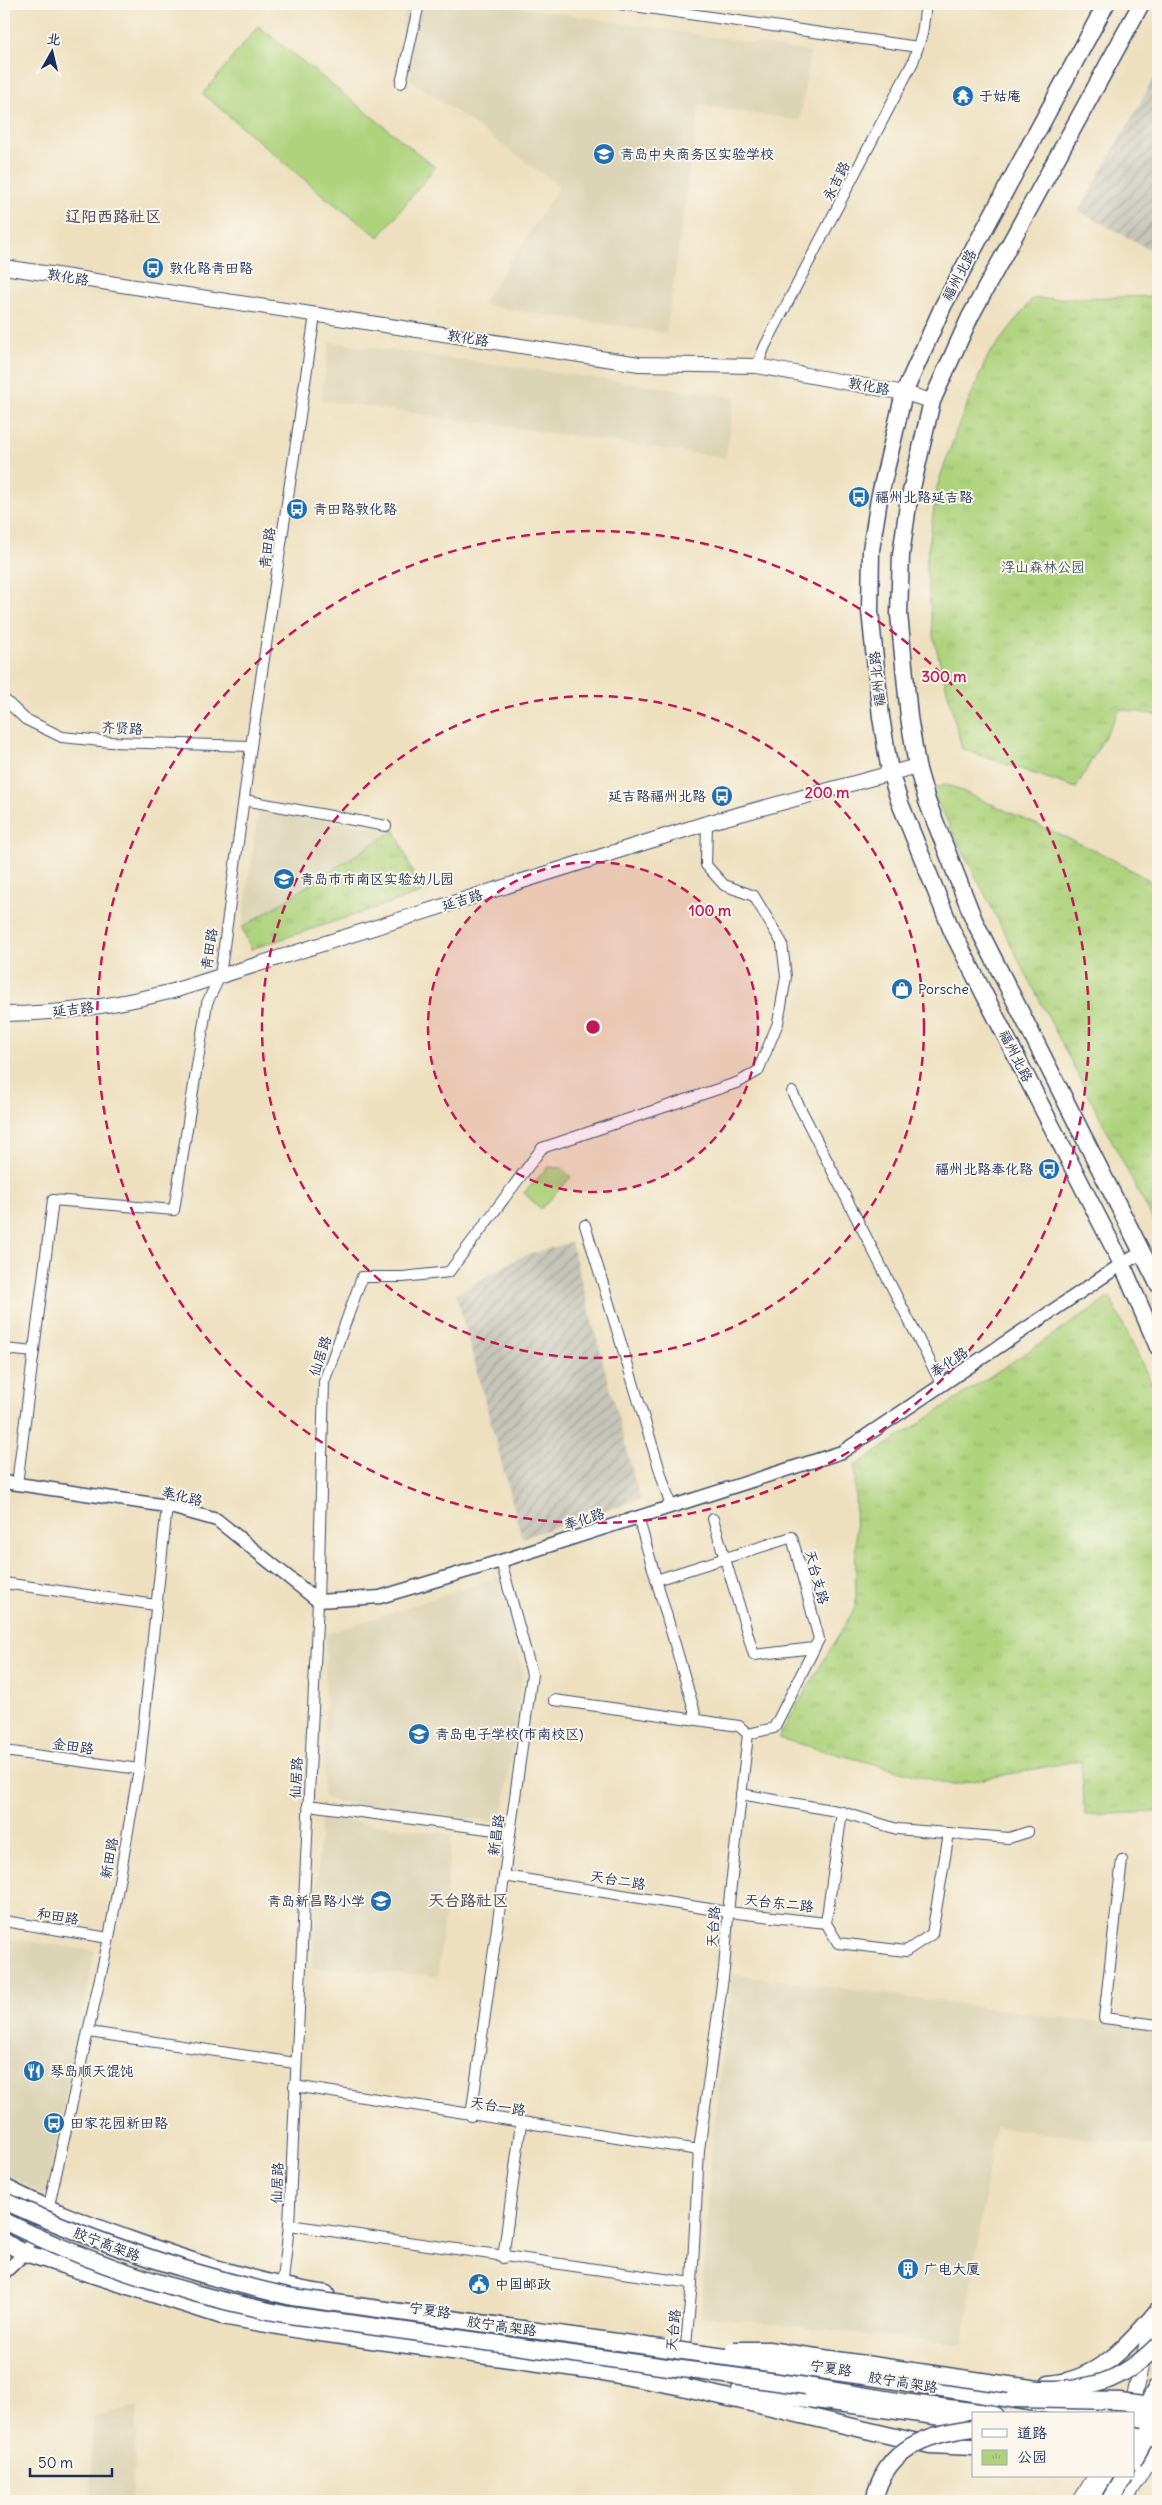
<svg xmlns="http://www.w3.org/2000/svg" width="1162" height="2505" viewBox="0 0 1162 2505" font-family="Delius,'LXGW WenKai TC',sans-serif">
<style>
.built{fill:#dcd4b6}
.industrial{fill:url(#industrial-furrows)}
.park{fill:url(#park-tufts);stroke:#64816e}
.pitch{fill:#aed37d;stroke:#64816e}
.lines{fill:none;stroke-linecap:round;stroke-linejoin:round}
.minor-casing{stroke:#3b4a6d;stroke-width:12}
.tertiary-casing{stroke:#3b4a6d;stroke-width:15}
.secondary-casing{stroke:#3b4a6d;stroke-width:16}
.primary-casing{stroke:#3b4a6d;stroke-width:19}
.trunk-casing{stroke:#3b4a6d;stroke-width:19}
.minor{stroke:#fff;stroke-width:10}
.tertiary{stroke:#fff;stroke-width:12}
.secondary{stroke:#fff;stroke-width:14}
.primary{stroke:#fff;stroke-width:16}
.trunk{stroke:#fff;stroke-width:16}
.primary-bridge-casing{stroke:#3b4a6d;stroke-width:19;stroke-linecap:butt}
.trunk-bridge-casing{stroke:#3b4a6d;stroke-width:19;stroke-linecap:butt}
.primary-bridge{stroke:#fff;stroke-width:16}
.trunk-bridge{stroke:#fff;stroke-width:16}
.ring{fill:none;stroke:#c2185b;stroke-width:2.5;stroke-dasharray:9 6}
.labels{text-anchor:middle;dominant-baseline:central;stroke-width:4;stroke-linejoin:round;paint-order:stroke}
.poi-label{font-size:14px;fill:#1b2f5e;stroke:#fbf7ec;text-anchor:start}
.street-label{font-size:14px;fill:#1b2f5e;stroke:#fbf7ec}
.park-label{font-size:14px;fill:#405866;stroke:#fbf7ec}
.quarter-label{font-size:16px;font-weight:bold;fill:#585663;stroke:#fbf7ec}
.centre{fill:#c2185b;stroke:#fbf7ec;stroke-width:2.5}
.ring-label{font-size:15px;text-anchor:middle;font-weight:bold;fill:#c2185b;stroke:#fbf7ec;stroke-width:4;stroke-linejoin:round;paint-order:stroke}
</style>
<defs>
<pattern id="industrial-furrows" width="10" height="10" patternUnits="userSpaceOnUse" patternTransform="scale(1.25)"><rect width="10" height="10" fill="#c6c5b8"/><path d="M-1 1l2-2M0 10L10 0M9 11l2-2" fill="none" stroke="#a0a099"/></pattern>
<pattern id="park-tufts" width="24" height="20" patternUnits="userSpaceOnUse" patternTransform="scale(1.25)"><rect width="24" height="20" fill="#aed37d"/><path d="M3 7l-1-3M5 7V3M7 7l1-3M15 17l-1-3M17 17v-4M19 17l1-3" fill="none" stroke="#95b56e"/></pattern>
</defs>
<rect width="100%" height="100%" fill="#fbf7ec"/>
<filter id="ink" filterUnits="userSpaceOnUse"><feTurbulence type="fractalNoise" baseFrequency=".02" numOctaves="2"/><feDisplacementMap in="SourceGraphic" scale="10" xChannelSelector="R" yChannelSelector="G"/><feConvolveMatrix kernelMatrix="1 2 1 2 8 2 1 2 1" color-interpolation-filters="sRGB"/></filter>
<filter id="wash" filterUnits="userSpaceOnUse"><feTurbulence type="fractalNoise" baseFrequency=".0096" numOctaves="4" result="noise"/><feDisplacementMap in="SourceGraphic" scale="20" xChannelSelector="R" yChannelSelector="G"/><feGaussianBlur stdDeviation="1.12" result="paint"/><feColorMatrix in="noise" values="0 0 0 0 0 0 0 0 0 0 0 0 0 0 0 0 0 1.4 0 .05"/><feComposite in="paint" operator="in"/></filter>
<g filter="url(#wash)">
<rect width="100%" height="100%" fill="#eee0bf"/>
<g class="built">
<polygon points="406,4 500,4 810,52 800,121 700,105 666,333 481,305 560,186 396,69"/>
<polygon points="330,342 735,397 726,458 321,400"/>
<polygon points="258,810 395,830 242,928"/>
<polygon points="498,1577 523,1672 502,1823 332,1801 323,1796 326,1634"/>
<polygon points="321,1818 452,1834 438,1976 312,1968"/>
<polygon points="4,1938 95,1951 45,2196 4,2172"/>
<polygon points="732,1974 1158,2030 1158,2147 995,2127 963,2345 701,2316 711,2154"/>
<polygon points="138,2406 131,2501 90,2501 93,2416"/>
</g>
<g class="industrial">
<polygon points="1158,71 1158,254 1079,211"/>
<polygon points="571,1242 640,1499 522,1538 456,1294 521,1257"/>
</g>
<g class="park">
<polygon points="1158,296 1158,715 1120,709 1076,788 962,749 933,635 926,565 937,487 958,426 988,356 1032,299"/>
<polygon points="946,784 1103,854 1147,879 1158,892 1158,1230 931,790"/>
<polygon points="395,830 421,893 251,949 242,928"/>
<polygon points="1110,1297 1158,1397 1158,1812 1085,1815 1081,1760 952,1785 778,1738 856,1606 855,1466"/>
</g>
<g class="pitch">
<polygon points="258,26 435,167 379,237 325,197 203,94"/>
<polygon points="548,1167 562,1168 571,1177 541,1209 524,1193"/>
</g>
</g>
<g filter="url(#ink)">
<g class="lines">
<g class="minor-casing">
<g id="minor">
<polyline points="620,4 918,47"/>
<polyline points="401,83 419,4"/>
<polyline points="757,366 765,346 913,62 922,34 926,4"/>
<polyline points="4,699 25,719 62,737 111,742 251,746"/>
<polyline points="244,800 386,826"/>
<polyline points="792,1092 942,1385"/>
<polyline points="585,1225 671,1507"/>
<polyline points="4,1349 34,1352"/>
<polyline points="17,1484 53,1200 174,1210 207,1003 220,976 251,746 315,315"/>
<polyline points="638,1517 697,1720 739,1726 748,1734 729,1903 724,1970 699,2150 692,2283 682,2387"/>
<polyline points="713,1519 754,1655 814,1648"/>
<polyline points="656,1580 792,1537 819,1639 774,1728 748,1734"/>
<polyline points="4,1583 156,1605"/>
<polyline points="554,1700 697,1720"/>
<polyline points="4,1751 139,1769"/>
<polyline points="741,1794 842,1812 897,1829 1009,1838 1028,1832"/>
<polyline points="308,1805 510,1832"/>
<polyline points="842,1812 826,1923 838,1943 906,1951 932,1934 949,1833"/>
<polyline points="1122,1860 1104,2018 1158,2025"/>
<polyline points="504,1876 728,1912 826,1923"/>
<polyline points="4,1921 109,1938"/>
<polyline points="89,2032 295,2063"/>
<polyline points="294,2086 699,2150"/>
<polyline points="471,2116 532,1674 501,1561"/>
<polyline points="289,2225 692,2283"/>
<polyline points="25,2253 48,2210 109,1938 139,1769 167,1506"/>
<polyline points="503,2258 521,2123"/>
<polyline points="279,2318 289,2225 318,1601 324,1382 362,1277 403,1277 449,1272 542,1148 739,1082 758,1071 778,1023 786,977 782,943 754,896 724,885 706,865 707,823"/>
</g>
</g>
<g class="tertiary-casing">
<g id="tertiary">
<polyline points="4,1482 167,1506 217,1520 318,1601 380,1597 501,1561 842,1452 1122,1264 1143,1252"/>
<polyline points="4,2273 25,2253"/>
</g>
</g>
<g class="secondary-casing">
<g id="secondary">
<polyline points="4,267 639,364 757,366 904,393 932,401"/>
<path d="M4,1014C61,1014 118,1005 173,991L707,823L917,766"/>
<polyline points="1130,2413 1147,2342 1158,2318"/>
<polyline points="1080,2501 1095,2476"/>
<polyline points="1125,2501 1158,2445"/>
</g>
</g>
<g class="primary-casing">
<g id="primary">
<polyline points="1106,4 943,306 904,393 879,499 871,550 870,611 881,717 890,772 900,803 952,931 1122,1264 1158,1347"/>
<polyline points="1141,4 970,317 932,401 908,505 901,555 899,614 909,717 917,766 927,801 974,920 1158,1284"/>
<path d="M4,2187C46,2209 86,2224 131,2240C195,2263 258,2283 326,2294"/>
<polyline points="4,2242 25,2253 222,2316 306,2331 597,2371 682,2387 930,2445 973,2447"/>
<path d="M1049,2384C1098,2380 1129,2345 1158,2310"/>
<polyline points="740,2390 973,2421"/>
<polyline points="1133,2460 1158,2464"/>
<polyline points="1091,2501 1105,2476"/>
</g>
</g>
<g class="trunk-casing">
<g id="trunk">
<polyline points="878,2378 1106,2414"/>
<polyline points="806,2386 903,2402 994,2414"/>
</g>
</g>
<use href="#minor" class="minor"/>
<use href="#tertiary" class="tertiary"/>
<use href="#secondary" class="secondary"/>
<use href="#primary" class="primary"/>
<use href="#trunk" class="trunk"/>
<g class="primary-bridge-casing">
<g id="primary-bridge">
<polyline points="1141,2415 1158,2385"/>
<polyline points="1133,2461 1152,2427"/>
<polyline points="1110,2501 1125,2476"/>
</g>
</g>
<g class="trunk-bridge-casing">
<g id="trunk-bridge">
<path d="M4,2201C97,2243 192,2275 292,2297L878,2378"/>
<path d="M4,2221C94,2266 190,2296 289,2315L806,2386"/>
<path d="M734,2350H768L1038,2389C1091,2390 1120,2383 1158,2345"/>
<polyline points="1014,2399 1120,2401 1158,2406"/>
<polyline points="1133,2417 1158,2421"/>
<polyline points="1133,2435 1158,2439"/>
<path d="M874,2501C885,2448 926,2434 973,2428"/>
</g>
</g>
<use href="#primary-bridge" class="primary-bridge"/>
<use href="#trunk-bridge" class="trunk-bridge"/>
</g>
</g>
<circle cx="593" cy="1027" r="165" fill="#c2185b" fill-opacity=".12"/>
<g class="ring">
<circle cx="593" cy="1027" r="165"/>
<circle cx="593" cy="1027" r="331"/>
<circle cx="593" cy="1027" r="496"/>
</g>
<defs>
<g id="temple-disc" transform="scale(1.125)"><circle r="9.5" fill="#1f6fb2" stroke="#fbf7ec"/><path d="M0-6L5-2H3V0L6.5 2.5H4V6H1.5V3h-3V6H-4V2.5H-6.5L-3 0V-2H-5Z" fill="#fff"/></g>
<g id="school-disc" transform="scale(1.125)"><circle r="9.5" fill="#1f6fb2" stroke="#fbf7ec"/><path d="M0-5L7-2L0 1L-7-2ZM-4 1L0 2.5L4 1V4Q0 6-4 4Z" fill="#fff"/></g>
<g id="bus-disc" transform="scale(1.125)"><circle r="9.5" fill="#1f6fb2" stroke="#fbf7ec"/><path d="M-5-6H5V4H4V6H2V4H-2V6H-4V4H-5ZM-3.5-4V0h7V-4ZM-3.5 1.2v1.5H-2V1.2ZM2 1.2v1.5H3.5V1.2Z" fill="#fff"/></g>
<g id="shop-disc" transform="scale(1.125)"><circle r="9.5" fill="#1f6fb2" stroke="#fbf7ec"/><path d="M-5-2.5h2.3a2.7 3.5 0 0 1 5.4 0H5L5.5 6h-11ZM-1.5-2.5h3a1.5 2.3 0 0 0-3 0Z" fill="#fff"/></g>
<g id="restaurant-disc" transform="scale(1.125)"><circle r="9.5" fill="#1f6fb2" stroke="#fbf7ec"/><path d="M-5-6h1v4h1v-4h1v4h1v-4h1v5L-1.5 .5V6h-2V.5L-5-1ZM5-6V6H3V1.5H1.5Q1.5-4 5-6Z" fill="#fff"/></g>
<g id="building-disc" transform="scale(1.125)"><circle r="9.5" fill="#1f6fb2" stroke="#fbf7ec"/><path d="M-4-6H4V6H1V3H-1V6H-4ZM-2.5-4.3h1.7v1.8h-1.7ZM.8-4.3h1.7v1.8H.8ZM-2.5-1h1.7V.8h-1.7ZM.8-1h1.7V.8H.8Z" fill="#fff"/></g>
<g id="civic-disc" transform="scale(1.125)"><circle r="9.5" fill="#1f6fb2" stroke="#fbf7ec"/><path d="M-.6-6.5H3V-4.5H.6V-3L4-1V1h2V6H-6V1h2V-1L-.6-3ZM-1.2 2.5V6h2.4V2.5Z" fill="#fff"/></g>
</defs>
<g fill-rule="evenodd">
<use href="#temple-disc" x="963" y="96"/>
<use href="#school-disc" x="604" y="154"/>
<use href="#bus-disc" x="153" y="268"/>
<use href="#bus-disc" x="859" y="497"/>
<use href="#bus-disc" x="297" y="509"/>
<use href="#bus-disc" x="722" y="796"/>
<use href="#school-disc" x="284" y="879"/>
<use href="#shop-disc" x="902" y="989"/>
<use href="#bus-disc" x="1049" y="1169"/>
<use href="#school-disc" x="419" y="1734"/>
<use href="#school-disc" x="381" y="1901"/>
<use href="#restaurant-disc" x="34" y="2071"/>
<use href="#bus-disc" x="54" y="2123"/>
<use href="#building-disc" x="908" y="2269"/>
<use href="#civic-disc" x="479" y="2284"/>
</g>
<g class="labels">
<g class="poi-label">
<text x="979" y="96">于姑庵</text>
<text x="620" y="154">青岛中央商务区实验学校</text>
<text x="169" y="268">敦化路青田路</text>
<text x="875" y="497">福州北路延吉路</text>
<text x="313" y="509">青田路敦化路</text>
<text x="706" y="796" text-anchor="end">延吉路福州北路</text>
<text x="300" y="879">青岛市市南区实验幼儿园</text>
<text x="918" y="989">Porsche</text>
<text x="1033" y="1169" text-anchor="end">福州北路奉化路</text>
<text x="435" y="1734">青岛电子学校(市南校区)</text>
<text x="365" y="1901" text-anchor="end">青岛新昌路小学</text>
<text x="50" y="2071">琴岛顺天馄饨</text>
<text x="70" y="2123">田家花园新田路</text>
<text x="924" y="2269">广电大厦</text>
<text x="495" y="2284">中国邮政</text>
</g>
<g class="street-label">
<text transform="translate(836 181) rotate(-63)">永吉路</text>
<text transform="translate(959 275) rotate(-62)">福州北路</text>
<text transform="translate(68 277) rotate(9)">敦化路</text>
<text transform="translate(468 338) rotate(9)">敦化路</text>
<text transform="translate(869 386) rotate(10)">敦化路</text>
<text transform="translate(267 548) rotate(-82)">青田路</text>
<text transform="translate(877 679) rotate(-96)">福州北路</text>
<text transform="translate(122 728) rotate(3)">齐贤路</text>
<text transform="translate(462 900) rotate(-17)">延吉路</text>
<text transform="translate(209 949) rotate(-81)">青田路</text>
<text transform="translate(73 1009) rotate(-6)">延吉路</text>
<text transform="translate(1016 1056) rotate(63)">福州北路</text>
<text transform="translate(320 1356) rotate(-72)">仙居路</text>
<text transform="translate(949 1362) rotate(-34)">奉化路</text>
<text transform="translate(182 1496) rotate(13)">奉化路</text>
<text transform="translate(584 1519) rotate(-18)">奉化路</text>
<text transform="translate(817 1577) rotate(75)">天台支路</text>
<text transform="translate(73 1746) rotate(8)">金田路</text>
<text transform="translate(296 1778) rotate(-87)">仙居路</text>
<text transform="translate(496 1835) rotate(-82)">新昌路</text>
<text transform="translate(109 1858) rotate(-80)">新田路</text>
<text transform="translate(618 1880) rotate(9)">天台二路</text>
<text transform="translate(779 1903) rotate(6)">天台东二路</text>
<text transform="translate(58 1916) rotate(9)">和田路</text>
<text transform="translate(713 1927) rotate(-86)">天台路</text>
<text transform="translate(498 2106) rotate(9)">天台一路</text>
<text transform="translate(277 2183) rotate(-88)">仙居路</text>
<text transform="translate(107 2244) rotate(21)">胶宁高架路</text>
<text transform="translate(430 2310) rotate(8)">宁夏路</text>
<text transform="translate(502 2326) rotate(8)">胶宁高架路</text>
<text transform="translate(673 2330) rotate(-84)">天台路</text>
<text transform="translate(831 2368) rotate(8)">宁夏路</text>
<text transform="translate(903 2382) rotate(9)">胶宁高架路</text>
</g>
<g class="park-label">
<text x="1043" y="567">浮山森林公园</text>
</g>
<g class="quarter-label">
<text x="113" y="216">辽阳西路社区</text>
<text x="468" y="1900">天台路社区</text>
</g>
</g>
<circle cx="593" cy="1027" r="8" class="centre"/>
<g class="ring-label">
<text x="944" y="682">300 m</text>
<text x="827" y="798">200 m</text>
<text x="710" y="916">100 m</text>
</g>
<rect width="1162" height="2505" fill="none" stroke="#fbf7ec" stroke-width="20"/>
<rect x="972" y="2412" width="162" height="65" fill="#fbf7ec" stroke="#a1a7b3"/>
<rect x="982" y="2429" width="25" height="8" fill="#ffffff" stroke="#a1a7b3"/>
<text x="1017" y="2438" font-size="15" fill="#1b2f5e">道路</text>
<rect x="982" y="2450" width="25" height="15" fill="url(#park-tufts)" stroke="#a1a7b3"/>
<text x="1017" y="2462" font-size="15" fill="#1b2f5e">公园</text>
<g transform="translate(52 52) rotate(8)" stroke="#fbf7ec" stroke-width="4" paint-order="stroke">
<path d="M0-4L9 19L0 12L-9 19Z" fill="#1b2f5e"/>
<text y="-8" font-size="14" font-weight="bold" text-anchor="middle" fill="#1b2f5e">北</text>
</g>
<path d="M30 2468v8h82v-8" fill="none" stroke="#1b2f5e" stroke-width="2.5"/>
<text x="38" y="2468" font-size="15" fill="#1b2f5e" stroke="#fbf7ec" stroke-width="4" paint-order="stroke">50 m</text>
</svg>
